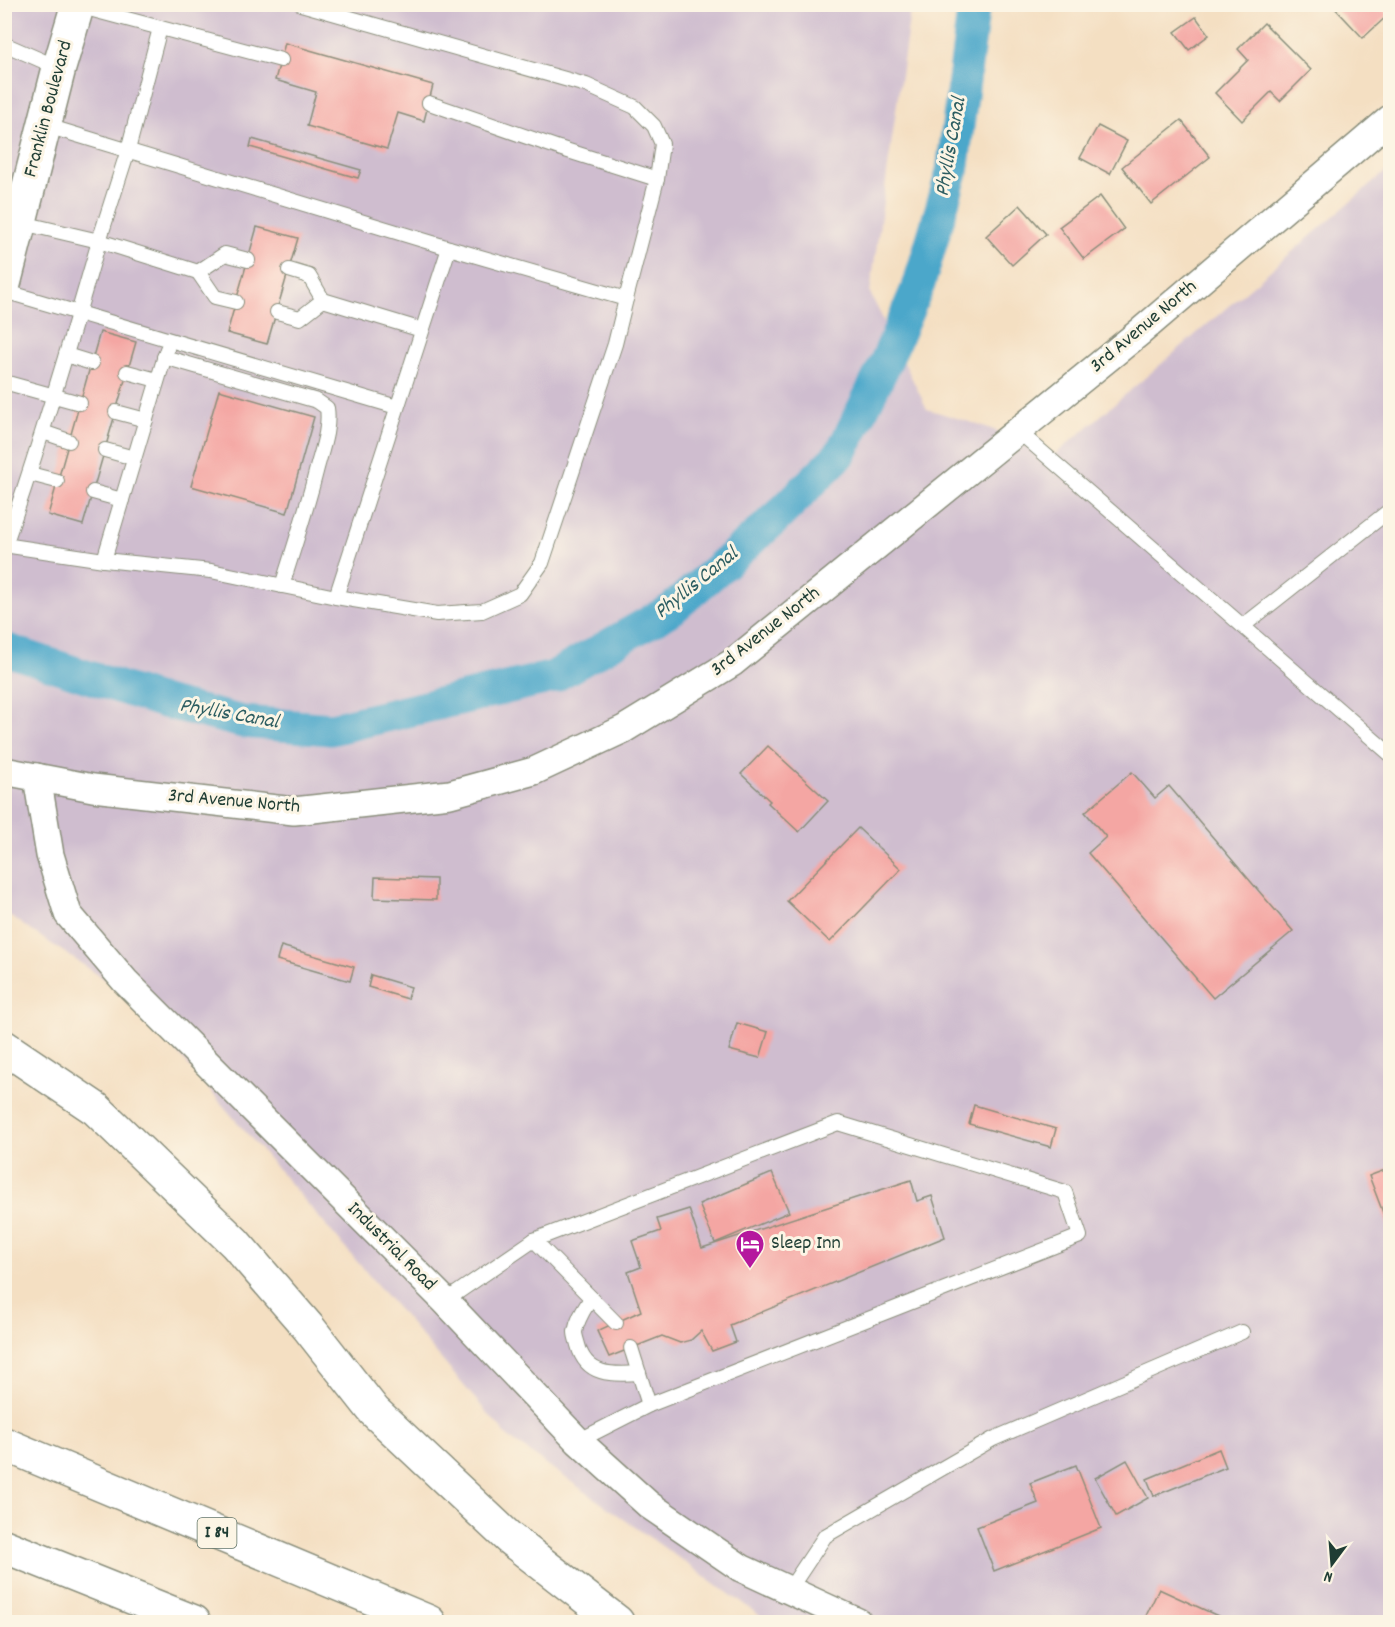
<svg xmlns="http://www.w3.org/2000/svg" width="1395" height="1627" viewBox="0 0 1395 1627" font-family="Dekko,sans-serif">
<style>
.industrial{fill:#cfbdcf}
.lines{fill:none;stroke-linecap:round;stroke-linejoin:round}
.canal{stroke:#4ba7ca;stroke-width:33}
.building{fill:#f4a6a3}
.service-casing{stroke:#8a8e7b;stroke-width:16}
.minor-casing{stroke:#8a8e7b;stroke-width:30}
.secondary-casing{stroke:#8a8e7b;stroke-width:36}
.motorway-casing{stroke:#8a8e7b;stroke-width:36}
.service{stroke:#fff;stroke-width:14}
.minor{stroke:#fff;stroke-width:27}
.secondary{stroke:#fff;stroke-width:33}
.motorway{stroke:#fff;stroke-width:33}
.labels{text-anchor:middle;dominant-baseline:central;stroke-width:6;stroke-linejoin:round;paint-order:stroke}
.shield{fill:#fcf5e5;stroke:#617469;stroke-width:1.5}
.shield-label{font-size:18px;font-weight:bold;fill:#1f3d34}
.street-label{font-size:20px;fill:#1f3d34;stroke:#fcf5e5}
.poi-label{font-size:20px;fill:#1f3d34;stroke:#fcf5e5;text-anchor:start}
.water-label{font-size:21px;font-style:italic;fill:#2c5d61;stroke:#fcf5e5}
</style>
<rect width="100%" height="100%" fill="#fcf5e5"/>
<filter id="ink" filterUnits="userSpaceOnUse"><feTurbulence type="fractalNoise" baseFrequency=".0167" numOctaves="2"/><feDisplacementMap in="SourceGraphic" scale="12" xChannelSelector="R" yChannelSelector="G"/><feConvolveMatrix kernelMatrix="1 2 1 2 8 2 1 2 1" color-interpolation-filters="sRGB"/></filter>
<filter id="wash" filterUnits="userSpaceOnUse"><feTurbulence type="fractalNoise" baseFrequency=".008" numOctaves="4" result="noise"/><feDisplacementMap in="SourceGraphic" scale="24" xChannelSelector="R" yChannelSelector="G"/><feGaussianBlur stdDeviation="1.35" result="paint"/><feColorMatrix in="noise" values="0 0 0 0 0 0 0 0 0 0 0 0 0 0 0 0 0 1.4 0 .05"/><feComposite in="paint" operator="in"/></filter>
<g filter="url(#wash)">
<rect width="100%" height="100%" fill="#f4dfc2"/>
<polygon class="industrial" points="4,5 911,5 870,293 927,409 986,427 1056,454 1390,168 1390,1622 769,1622 508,1437 127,994 5,913"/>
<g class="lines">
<polyline class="canal" points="4,649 164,702 243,722 331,729 553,677 672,609 773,521 841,453 884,366 919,284 952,172 974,4"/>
</g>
<g id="blocks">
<g class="building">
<polygon points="1331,4 1379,4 1388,15 1363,38"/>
<polygon points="1196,17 1209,35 1189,50 1175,32"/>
<polygon points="1264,23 1311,70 1280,101 1271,92 1242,121 1215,93 1248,60 1238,49"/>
<polygon points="285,43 433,85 424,121 398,113 387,149 307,126 316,92 275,80"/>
<polygon points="1181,120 1210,157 1151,204 1122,167"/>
<polygon points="1098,126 1127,141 1110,174 1080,158"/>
<polygon points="252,139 361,170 358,178 250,147"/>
<polygon points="1100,196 1124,229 1084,259 1059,227"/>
<polygon points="1020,205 1046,234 1012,265 986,236"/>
<polygon points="257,227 298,238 267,344 227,333"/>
<polygon points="100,332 136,342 83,525 48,515"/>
<polygon points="219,390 314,417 287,513 191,486"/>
<polygon points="768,746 828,801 799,832 768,803 770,801 741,774"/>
<polygon points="1132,772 1155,798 1169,786 1293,931 1213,998 1088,853 1106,837 1085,812"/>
<polygon points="858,828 901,869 830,942 787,901"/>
<polygon points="375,877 436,879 436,900 374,898"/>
<polygon points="281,946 354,967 350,981 277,960"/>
<polygon points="371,975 411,987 408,999 368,987"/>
<polygon points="737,1023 768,1032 760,1058 729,1050"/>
<polygon points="974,1105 1056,1129 1051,1147 969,1124"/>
<polygon points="1390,1168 1390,1231 1369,1176"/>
<polygon points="772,1173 789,1212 715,1243 699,1204"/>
<polygon points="911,1180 917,1201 932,1196 945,1237 730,1325 736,1342 712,1351 701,1331 691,1340 680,1343 662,1336 609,1357 597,1331 641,1311 628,1272 641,1267 632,1241 661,1231 657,1219 689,1209 702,1248"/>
<polygon points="1219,1449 1226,1467 1154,1496 1147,1479"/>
<polygon points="1127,1460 1148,1498 1116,1516 1095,1478"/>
<polygon points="1076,1465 1101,1528 994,1571 977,1527 1038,1503 1030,1483"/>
<polygon points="1159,1589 1231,1622 1143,1622"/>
</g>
</g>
</g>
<g filter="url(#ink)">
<use href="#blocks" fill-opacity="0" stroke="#8a8e7b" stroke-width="1.5"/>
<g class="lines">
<g class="service-casing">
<g id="service">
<polyline points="301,4 586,85 635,107 654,126 662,144 657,179 626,299"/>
<polyline points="78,6 281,60"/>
<polyline points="4,44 59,68"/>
<polyline points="429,103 559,148 657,179"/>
<polyline points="18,222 99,241 128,150 160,28"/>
<polyline points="289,270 309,276 323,300 422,330"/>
<polyline points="4,291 397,407"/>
<polyline points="236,302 215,297 198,272 225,254 248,260"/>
<polyline points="277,312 300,318 323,300"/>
<polyline points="66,355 92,363"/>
<path d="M164,357L317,401L327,408C330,428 322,449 317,468C307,508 294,547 282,586"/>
<polyline points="127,372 157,380"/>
<polyline points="4,382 80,403"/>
<polyline points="116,412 146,420"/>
<polyline points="1018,431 1390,754"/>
<polyline points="43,432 69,441"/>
<polyline points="105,450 134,458"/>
<polyline points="30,474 57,481"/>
<polyline points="93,492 122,500"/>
<polyline points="4,545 104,560 211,571 336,597 437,614 482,611 520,594 542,563 615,344 626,299 449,248 44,125"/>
<path d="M5,545C40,445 70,343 99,241L198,272"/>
<polyline points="104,560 167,349"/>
<polyline points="336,597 449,248"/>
<polyline points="1243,626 1390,510"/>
<polyline points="534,1240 616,1323"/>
<path d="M591,1298C585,1308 577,1319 575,1332C575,1336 577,1341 578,1345C586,1376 612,1375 639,1373"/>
<polyline points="445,1301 534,1240 838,1123 1065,1192 1080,1236 649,1405 578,1441"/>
<polyline points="631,1348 649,1405"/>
<polyline points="789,1590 825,1536 993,1439 1242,1332"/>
</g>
</g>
<g class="minor-casing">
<g id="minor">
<polyline points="4,771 93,788 294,811 450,794 534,771 624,729 732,663 1140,332 1390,119"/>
<polyline points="37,777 50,855 68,914 125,981 445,1301 578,1441 649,1505 741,1568 858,1622"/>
</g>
</g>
<g class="secondary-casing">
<polyline id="secondary" points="4,284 59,68 78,4"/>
</g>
<g class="motorway-casing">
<g id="motorway">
<polyline points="4,1047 96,1109 235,1243 308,1327 374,1411 509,1538 617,1622"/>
<polyline points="4,1444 429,1622"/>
<polyline points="4,1546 194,1622"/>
</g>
</g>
<use href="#service" class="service"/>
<use href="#minor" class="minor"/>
<use href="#secondary" class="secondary"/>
<use href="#motorway" class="motorway"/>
</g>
</g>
<defs>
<g id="hotel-pin" transform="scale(1.5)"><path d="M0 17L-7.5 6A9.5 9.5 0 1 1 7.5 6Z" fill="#b5179e" stroke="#fcf5e5"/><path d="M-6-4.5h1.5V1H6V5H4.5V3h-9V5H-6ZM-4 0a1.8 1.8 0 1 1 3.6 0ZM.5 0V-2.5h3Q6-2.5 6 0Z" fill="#fff"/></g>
</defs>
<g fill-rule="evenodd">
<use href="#hotel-pin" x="750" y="1244"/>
</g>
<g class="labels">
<rect class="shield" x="197.5" y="1518" width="39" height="30" rx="4.5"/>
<g class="shield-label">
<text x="217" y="1533">I 84</text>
</g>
<g class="street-label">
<text transform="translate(49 109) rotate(-75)">Franklin Boulevard</text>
<text transform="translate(1144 327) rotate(-40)">3rd Avenue North</text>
<text transform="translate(766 632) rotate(-38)">3rd Avenue North</text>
<text transform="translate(234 802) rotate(5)">3rd Avenue North</text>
<text transform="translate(391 1247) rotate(45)">Industrial Road</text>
</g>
<g class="poi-label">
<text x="771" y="1244">Sleep Inn</text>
</g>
<g class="water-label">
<text transform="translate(952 147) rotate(-80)">Phyllis Canal</text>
<text transform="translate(697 584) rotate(-39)">Phyllis Canal</text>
<text transform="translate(229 715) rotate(10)">Phyllis Canal</text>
</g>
</g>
<rect width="1395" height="1627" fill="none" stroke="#fcf5e5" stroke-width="24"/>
<g transform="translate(1332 1564) rotate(196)" stroke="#fcf5e5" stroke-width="4.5" paint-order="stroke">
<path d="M0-4.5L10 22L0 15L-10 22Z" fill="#1f3d34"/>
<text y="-9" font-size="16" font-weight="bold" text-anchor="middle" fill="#1f3d34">N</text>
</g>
</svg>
